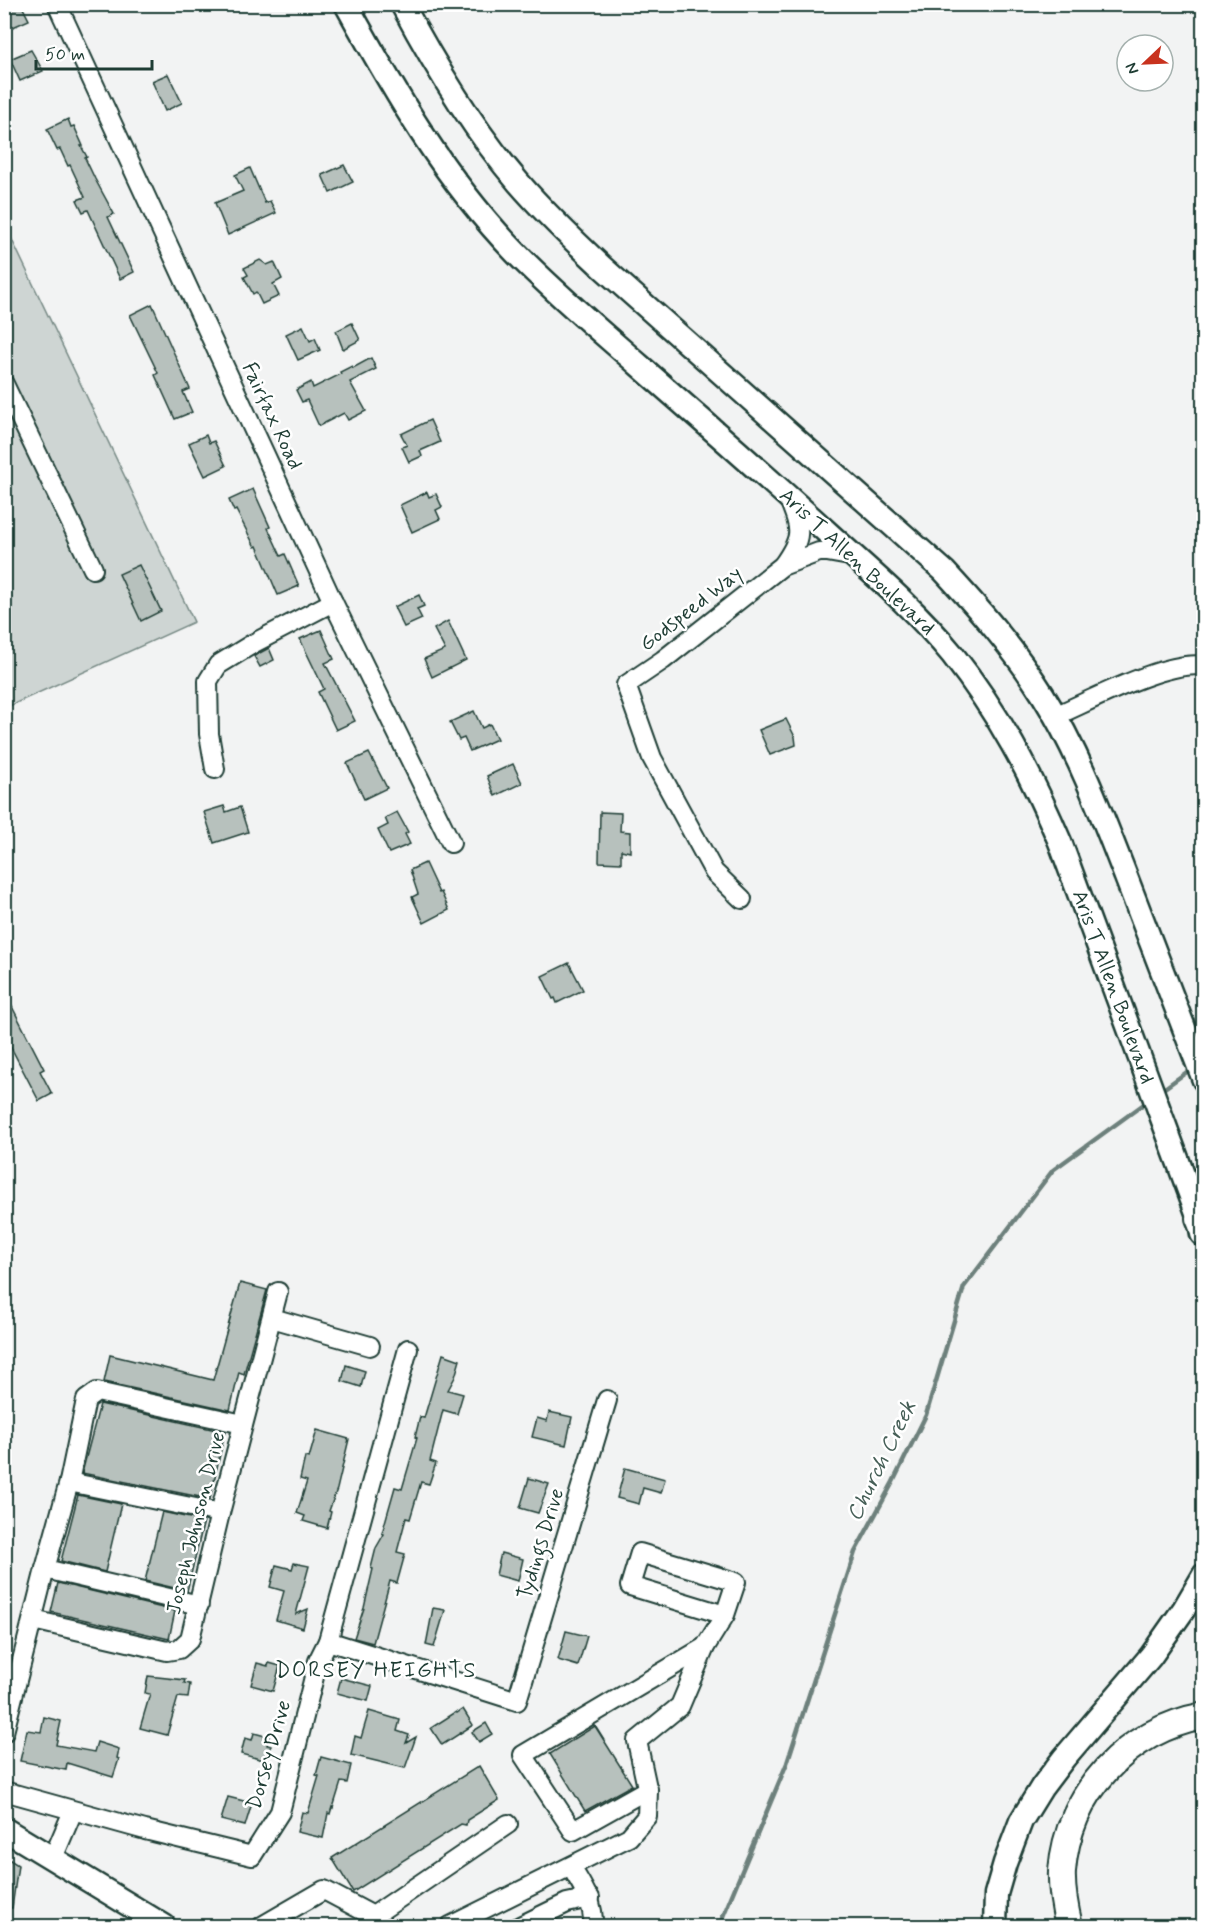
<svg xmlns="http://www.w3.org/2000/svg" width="1208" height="1931" viewBox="0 0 1208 1931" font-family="Mynerve,sans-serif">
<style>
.green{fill:#ced5d3;stroke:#768984;stroke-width:1.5}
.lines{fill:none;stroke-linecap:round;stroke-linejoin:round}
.stream{stroke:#6d807b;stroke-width:4.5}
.building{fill:#b7c1bd;stroke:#1f3d34;stroke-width:1.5}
.minor-casing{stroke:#1f3d34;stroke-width:22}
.major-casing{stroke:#1f3d34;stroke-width:27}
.highway-casing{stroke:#1f3d34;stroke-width:30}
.minor{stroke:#fff;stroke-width:18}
.major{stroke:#fff;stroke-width:22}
.highway{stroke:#fff;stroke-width:26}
.labels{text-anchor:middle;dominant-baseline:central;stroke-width:5;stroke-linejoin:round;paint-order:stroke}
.street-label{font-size:21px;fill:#1f3d34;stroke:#fff}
.water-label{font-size:22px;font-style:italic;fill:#465f57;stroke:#fff}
.neighbourhood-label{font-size:22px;letter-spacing:1.5px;fill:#1f3d34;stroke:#fff}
</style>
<rect width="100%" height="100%" fill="#f2f3f3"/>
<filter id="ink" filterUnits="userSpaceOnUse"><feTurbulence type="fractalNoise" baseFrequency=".0167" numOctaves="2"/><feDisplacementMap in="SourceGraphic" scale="12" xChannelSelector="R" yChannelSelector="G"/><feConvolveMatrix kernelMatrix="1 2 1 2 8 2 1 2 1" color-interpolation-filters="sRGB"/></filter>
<g filter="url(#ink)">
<polygon class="green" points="4,223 194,622 5,708 4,708"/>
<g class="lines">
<g class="stream">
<polyline points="1159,1092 1191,1069"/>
<polyline points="719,1926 787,1763 855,1552 893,1482 926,1415 964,1287 1053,1170 1148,1101"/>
</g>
</g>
<g class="building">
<polygon points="4,4 21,4 29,20 4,31"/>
<polygon points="31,50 43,71 20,81 10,59"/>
<polygon points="168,74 182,103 165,111 152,81"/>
<polygon points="68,119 71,127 74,126 83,146 81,146 87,157 85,158 95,179 114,214 108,217 134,272 120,279 88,210 83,212 77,200 85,197 70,165 68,166 60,149 57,150 47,129"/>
<polygon points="344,165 353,182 330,193 322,175"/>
<polygon points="250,168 265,203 270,201 276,213 228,235 215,203 243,191 235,175"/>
<polygon points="260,260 267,265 274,262 282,279 273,284 279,296 262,304 256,292 253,294 244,277 248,275 244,268"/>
<polygon points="152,304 190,389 183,392 192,412 175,419 155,375 158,373 130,315"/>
<polygon points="352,323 360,340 343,349 336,331"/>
<polygon points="303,326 310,341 315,338 320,350 298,360 286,334"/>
<polygon points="371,358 376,369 350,382 366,411 348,420 344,413 319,426 307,400 302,402 296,390 311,382 313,388 341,374 340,372 352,366 353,368"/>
<polygon points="430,420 440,442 420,451 422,456 409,462 402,447 407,445 401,434"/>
<polygon points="206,435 209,443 214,441 226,466 205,476 189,443"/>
<polygon points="253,489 270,527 268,528 281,556 285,554 299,586 278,595 257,546 255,547 236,510 234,511 229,500"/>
<polygon points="427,492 429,497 436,494 442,507 436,510 440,519 412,532 400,505"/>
<polygon points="139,565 161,611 141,621 119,574"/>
<polygon points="419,595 424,606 417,609 422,619 404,627 394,607"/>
<polygon points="448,621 466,660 432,677 424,659 445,650 434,629"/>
<polygon points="321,630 334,659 325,663 355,721 336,730 318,692 324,689 300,639"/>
<polygon points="269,648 274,660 260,667 254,656"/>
<polygon points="474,711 482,728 490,724 497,739 470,751 464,738 459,740 450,722"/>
<polygon points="786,719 795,737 796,745 770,755 759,730"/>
<polygon points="369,753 387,788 364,799 347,763"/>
<polygon points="513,764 522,783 495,796 487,776"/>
<polygon points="224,806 226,812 240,807 248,832 214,843 204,812"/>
<polygon points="397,812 408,832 405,834 410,844 389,853 378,830 388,825 385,818"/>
<polygon points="600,812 621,813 620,831 630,832 630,852 621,850 621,863 599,862"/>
<polygon points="425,863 439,893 441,892 449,910 424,923 412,897 418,894 410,870"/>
<polygon points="569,963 583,990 557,1003 555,998 553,999 542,976"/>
<polygon points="4,991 44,1069 40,1071 52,1094 39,1101 4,1034"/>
<polygon points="240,1283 267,1290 244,1374 239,1372 230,1410 104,1382 110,1355 213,1380"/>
<polygon points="443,1354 460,1360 455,1377 448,1390 463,1394 457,1414 443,1410 430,1461 436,1463 429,1484 421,1482 410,1519 406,1518 397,1552 405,1554 397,1583 390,1581 373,1643 354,1638 364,1608 373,1569 371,1568 376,1548 384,1534 382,1533 395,1487 402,1489 417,1438 415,1437 420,1417 424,1418"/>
<polygon points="346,1365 365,1371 361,1387 342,1381"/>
<polygon points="100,1404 225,1432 210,1499 82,1473"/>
<polygon points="549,1412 572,1417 566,1445 532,1437 537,1418 547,1421"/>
<polygon points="317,1430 349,1439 337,1489 329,1511 331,1512 327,1528 303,1521 305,1516 297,1513 307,1481 300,1479 305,1457 309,1458"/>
<polygon points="625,1468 665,1479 661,1493 643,1488 639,1504 617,1498"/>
<polygon points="529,1478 549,1484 538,1513 520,1508"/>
<polygon points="78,1495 121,1504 105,1572 61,1561"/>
<polygon points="162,1512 204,1521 187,1591 145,1581"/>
<polygon points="501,1553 523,1559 518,1581 496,1575"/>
<polygon points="294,1563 309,1566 296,1614 308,1609 303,1628 276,1620 284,1591 270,1587 276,1565 292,1569"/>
<polygon points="58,1583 175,1611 169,1639 51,1612"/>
<polygon points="433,1608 445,1610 434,1647 426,1645"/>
<polygon points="566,1631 587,1636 578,1666 558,1660"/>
<polygon points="257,1663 268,1666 269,1663 280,1666 273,1691 251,1685"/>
<polygon points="148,1676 185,1680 184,1683 190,1684 188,1698 178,1697 167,1735 140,1728 150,1694 145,1693"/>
<polygon points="341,1678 372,1686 368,1701 337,1693"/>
<polygon points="463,1709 473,1725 442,1745 431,1728 456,1712 457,1713"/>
<polygon points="369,1711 400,1720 397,1731 409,1735 406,1743 416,1737 405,1768 351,1755 355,1736 361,1738"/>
<polygon points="44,1717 61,1721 56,1745 94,1752 97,1742 119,1749 117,1758 119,1759 113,1777 67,1763 66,1770 20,1761 27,1730 41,1732"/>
<polygon points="486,1723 492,1734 479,1742 472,1732"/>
<polygon points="595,1726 632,1785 585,1811 550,1754"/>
<polygon points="254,1733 269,1737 267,1745 271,1746 267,1761 241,1754 245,1738 252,1740"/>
<polygon points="321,1757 351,1765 347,1783 341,1782 333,1808 332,1807 330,1814 328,1813 323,1838 297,1832 302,1812 308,1813 319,1776 316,1775"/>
<polygon points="479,1766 499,1800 467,1820 466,1825 461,1824 353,1892 332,1858"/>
<polygon points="228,1797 252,1803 245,1826 221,1820"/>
<polygon points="4,1856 18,1865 12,1908 4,1908"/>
</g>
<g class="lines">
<g class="minor-casing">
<g id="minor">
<polyline points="57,4 333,602 451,843"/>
<polyline points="4,384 93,569"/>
<path d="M783,565C804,535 801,530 788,497"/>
<path d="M1055,716C1090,701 1168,659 1204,666"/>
<polyline points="215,769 209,734 208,681 218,665 254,643 333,602"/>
<polyline points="742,899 714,872 652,758 626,685 663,660 782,566 819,552 827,552 855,557"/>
<polyline points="272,1318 370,1346"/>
<polyline points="69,1482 220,1513"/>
<polyline points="45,1569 199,1605"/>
<polyline points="33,1620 167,1651 179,1649 190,1639 220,1513 278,1292"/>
<polyline points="328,1641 517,1701 607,1400"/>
<polyline points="4,1732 45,1569 69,1482 86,1400 97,1392 243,1424"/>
<polyline points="648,1789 573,1831 523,1755 705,1647"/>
<polyline points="4,1791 145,1830 252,1856 280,1812 318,1661 328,1641 408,1349"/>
<polyline points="53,1858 73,1811"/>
<path d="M571,1867C583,1887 594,1902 593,1926"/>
<polyline points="262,1926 324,1890 373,1916 508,1824"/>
<polyline points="450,1926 629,1837 647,1816 648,1792 637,1741 680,1706 705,1647 725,1615 630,1586 640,1553 736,1582 725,1615"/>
<polyline points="520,1926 567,1903 590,1898"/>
</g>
</g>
<g class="major-casing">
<g id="major">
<path d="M346,4C395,93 445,180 516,253C555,293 598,329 640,366C703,421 766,476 828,533C871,572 915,609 952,654C999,714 1030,772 1060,842L1199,1218L1202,1234"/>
<path d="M402,4C435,66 472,128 518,182C544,212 573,240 602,267L944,571C980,610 1015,650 1043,695C1078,751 1102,815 1126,877C1152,944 1178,1012 1204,1080"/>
<polyline points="4,1829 164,1926"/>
<polyline points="995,1926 996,1894 1005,1863 1021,1821 1042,1787 1064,1758 1151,1656 1184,1609 1204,1575"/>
</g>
</g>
<g class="highway-casing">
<g id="highway">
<polyline points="1199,1218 1204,1230"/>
<path d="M1069,1926C1065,1909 1061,1890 1062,1871C1068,1793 1127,1730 1204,1716"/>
</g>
</g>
<use href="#minor" class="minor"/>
<use href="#major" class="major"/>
<use href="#highway" class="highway"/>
</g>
</g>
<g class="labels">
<g class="street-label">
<text transform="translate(272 416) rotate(65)">Fairfax Road</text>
<text transform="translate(857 562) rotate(43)">Aris T Allen Boulevard</text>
<text transform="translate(691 609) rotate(-38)">Godspeed Way</text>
<text transform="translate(1113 987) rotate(70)">Aris T Allen Boulevard</text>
<text transform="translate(196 1523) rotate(-76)">Joseph Johnson Drive</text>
<text transform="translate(541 1544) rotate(-73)">Tydings Drive</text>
<text transform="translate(269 1755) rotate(-74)">Dorsey Drive</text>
</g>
<g class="water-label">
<text transform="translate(882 1461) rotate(-64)">Church Creek</text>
</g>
<g class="neighbourhood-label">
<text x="376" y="1671">DORSEY HEIGHTS</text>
</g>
</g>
<rect width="1208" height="1931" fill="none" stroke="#fff" stroke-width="24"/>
<rect x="12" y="12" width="1184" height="1907" fill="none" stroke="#1f3d34" stroke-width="2" filter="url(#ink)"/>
<g transform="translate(1145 63) rotate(247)"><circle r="28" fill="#ffffff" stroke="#a5b1ae" stroke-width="1.5"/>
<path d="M0-4.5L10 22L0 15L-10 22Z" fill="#c8321e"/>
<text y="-9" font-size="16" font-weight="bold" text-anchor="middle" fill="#1f3d34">N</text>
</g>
<path d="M36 60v9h116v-9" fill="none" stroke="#1f3d34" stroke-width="3"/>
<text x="45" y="60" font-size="18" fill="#1f3d34" stroke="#ffffff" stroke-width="4.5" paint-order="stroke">50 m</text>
</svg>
